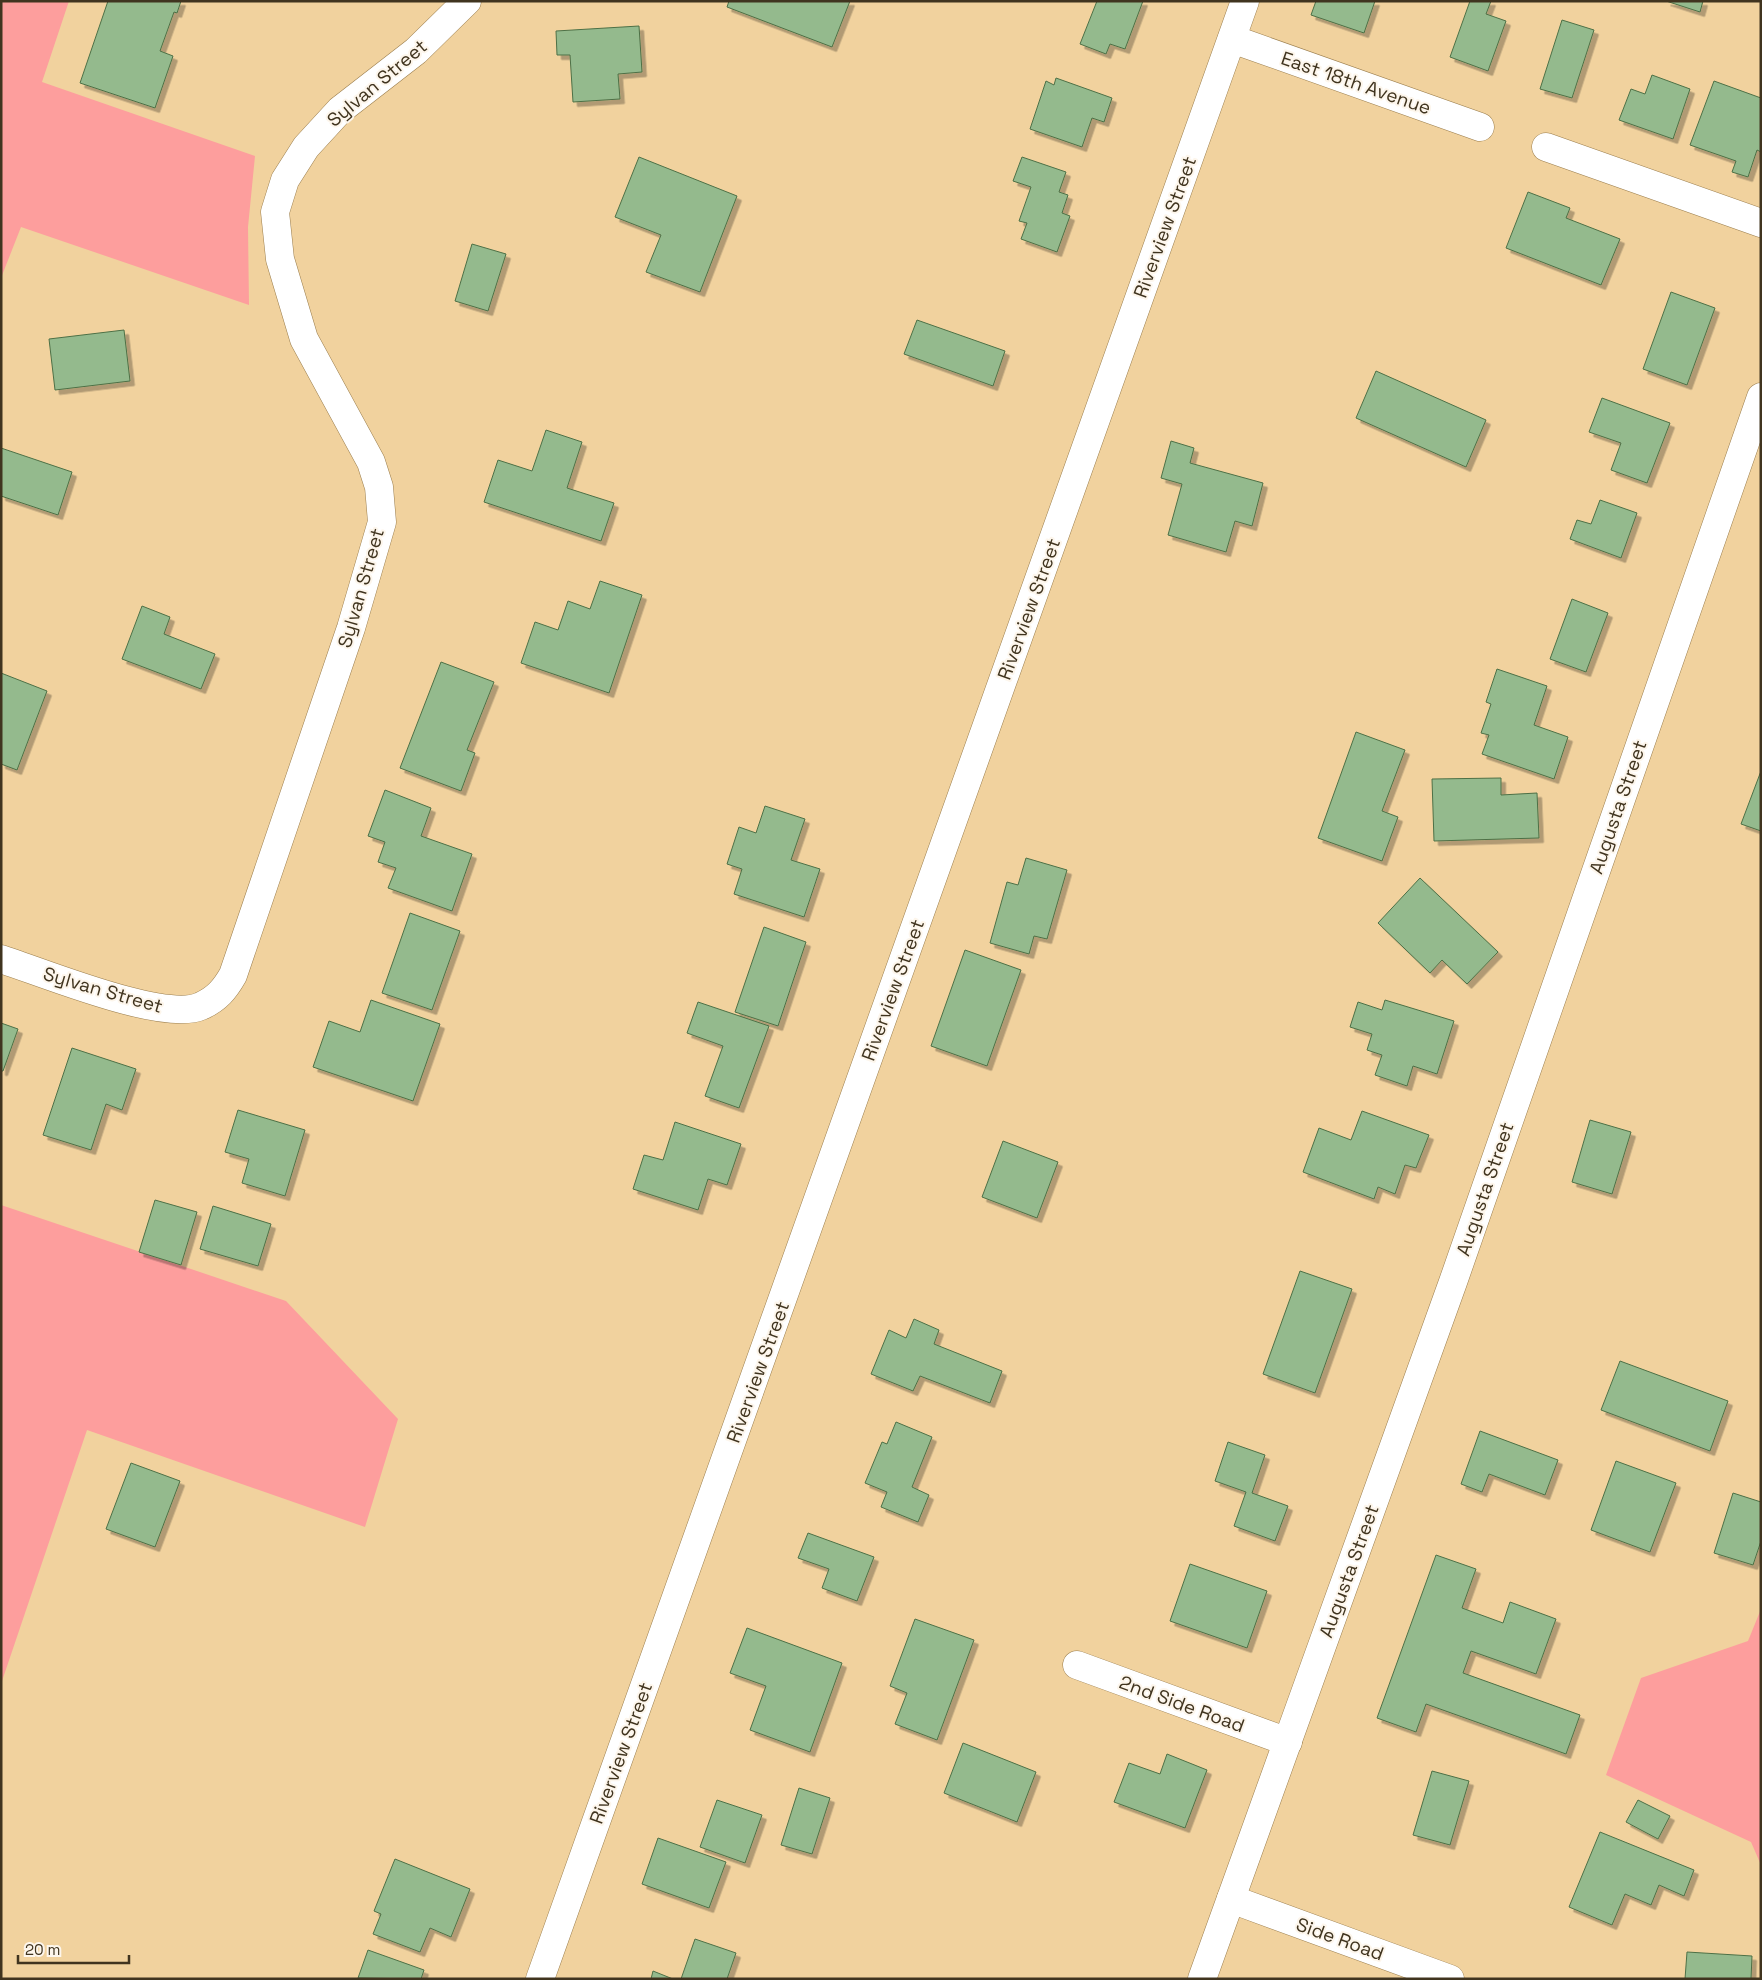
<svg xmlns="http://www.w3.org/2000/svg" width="1762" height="1980" viewBox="0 0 1762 1980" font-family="'Space Grotesk',sans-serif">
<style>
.green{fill:#fd9e9d}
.building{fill:#94ba8d;stroke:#4d7046;filter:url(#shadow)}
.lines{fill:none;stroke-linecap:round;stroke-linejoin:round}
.street-casing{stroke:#9b7e4d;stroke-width:29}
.street{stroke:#fff;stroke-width:28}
.labels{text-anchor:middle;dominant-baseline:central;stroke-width:4;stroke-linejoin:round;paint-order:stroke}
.street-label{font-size:19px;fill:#40341f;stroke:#fdf6ec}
</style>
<defs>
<filter id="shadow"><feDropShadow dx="4.5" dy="4.5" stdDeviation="0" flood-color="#0004"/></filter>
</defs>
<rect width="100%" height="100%" fill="#f1d29e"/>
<g class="green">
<polygon points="1,1 69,1 42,82 255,156 248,227 249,305 21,227 1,278"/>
<polygon points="1,1205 286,1301 398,1419 365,1527 87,1430 1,1684"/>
<polygon points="1761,1609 1761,1865 1751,1842 1606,1775 1641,1678 1748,1641"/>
</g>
<g class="building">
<polygon points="108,1 181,1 177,13 174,12 160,51 173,56 155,108 80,83"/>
<polygon points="729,1 850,1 832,47 727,7"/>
<polygon points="1097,1 1143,1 1125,49 1110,44 1106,54 1080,44"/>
<polygon points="1316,1 1375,1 1364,33 1311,15"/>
<polygon points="1470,1 1491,1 1486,14 1506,21 1488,71 1450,57"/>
<polygon points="1666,1 1703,1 1700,12"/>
<polygon points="1562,20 1594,30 1572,98 1540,89"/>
<polygon points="639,26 642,72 618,74 620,99 573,102 570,55 557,55 556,31"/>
<polygon points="1652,75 1690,89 1673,139 1619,120 1631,89 1645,94"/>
<polygon points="1056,78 1112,98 1104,122 1092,118 1082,147 1030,129 1046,81 1054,85"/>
<polygon points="1714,81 1761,98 1761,152 1757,150 1748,177 1732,172 1736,161 1690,145"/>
<polygon points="639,157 737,196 700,292 646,272 661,235 615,217"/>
<polygon points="1022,157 1066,172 1059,192 1068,195 1062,213 1070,216 1057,252 1021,239 1027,223 1019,221 1031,187 1013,181"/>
<polygon points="1528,192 1570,208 1566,218 1620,239 1601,285 1506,248"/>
<polygon points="472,244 506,254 488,311 455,301"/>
<polygon points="1671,292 1715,308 1687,385 1643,369"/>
<polygon points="917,320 1005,351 993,386 904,354"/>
<polygon points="124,330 130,381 55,390 49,339"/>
<polygon points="1376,371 1486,420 1466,467 1356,418"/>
<polygon points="1602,398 1670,423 1647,483 1611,470 1621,443 1589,432"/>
<polygon points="546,430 582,442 567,488 614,503 601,541 484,502 498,460 532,471"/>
<polygon points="1171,441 1194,448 1190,463 1263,483 1252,526 1235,521 1226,552 1168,535 1182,484 1161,478"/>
<polygon points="1,448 72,472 58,515 1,496"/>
<polygon points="1600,500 1637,513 1621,558 1570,539 1577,520 1591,524"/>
<polygon points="600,581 642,595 609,693 521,663 535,622 558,630 568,601 590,609"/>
<polygon points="1572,599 1608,613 1586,672 1550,659"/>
<polygon points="142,606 170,617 164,634 215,654 201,689 122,659"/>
<polygon points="441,662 494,682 467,750 475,753 461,791 400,768"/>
<polygon points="1497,669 1547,686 1534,725 1568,737 1554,779 1482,754 1489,735 1481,733 1491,704 1486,702"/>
<polygon points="1,673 47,691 17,770 1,764"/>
<polygon points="1356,732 1405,750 1382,811 1398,817 1382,861 1318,838"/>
<polygon points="1761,771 1761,831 1741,824"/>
<polygon points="1501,778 1501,795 1537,793 1539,838 1434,841 1432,779"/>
<polygon points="385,790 431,808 421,836 472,854 452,911 388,888 396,868 378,862 385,842 368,836"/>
<polygon points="765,806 805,819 791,860 820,869 804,917 734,894 742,869 727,864 739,827 756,833"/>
<polygon points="1026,858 1067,870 1047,939 1034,936 1029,954 990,943 1007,882 1018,885"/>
<polygon points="1420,878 1498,952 1467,984 1442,960 1430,973 1378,923"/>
<polygon points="410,913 460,931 432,1010 382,993"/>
<polygon points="764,927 806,942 778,1026 735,1012"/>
<polygon points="965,950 1021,970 987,1066 931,1046"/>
<polygon points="371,1000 440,1024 413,1101 313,1067 329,1021 360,1032"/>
<polygon points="1385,1000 1454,1021 1437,1074 1413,1066 1407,1086 1375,1075 1382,1055 1367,1050 1372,1034 1350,1027 1358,1002 1382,1010"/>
<polygon points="698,1002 769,1026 739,1108 705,1096 723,1046 687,1033"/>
<polygon points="1,1023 18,1029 3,1071 1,1071"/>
<polygon points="72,1048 136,1069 122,1110 106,1104 91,1150 43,1135"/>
<polygon points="238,1110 305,1130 285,1196 242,1183 249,1159 225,1152"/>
<polygon points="1362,1111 1429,1135 1416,1168 1405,1165 1395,1194 1378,1187 1374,1199 1303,1172 1319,1128 1351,1140"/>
<polygon points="1590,1120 1631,1132 1612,1194 1572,1182"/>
<polygon points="675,1122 741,1144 727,1185 708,1179 698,1210 633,1189 644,1155 663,1160"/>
<polygon points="1003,1141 1058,1162 1037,1218 982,1197"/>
<polygon points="155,1200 197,1212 181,1265 139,1252"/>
<polygon points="213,1206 271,1224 258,1266 200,1249"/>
<polygon points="1300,1271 1352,1289 1315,1393 1263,1374"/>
<polygon points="914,1319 939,1330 934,1344 1002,1371 990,1403 920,1376 913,1391 871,1374 889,1330 906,1338"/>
<polygon points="1620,1361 1728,1401 1710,1451 1601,1410"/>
<polygon points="896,1422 932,1437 912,1487 929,1495 918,1522 881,1507 887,1492 865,1483 882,1442 887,1444"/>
<polygon points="1480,1431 1558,1460 1545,1495 1489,1474 1482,1492 1461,1484"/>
<polygon points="1228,1442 1265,1455 1252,1493 1288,1506 1275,1541 1234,1526 1246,1492 1215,1481"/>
<polygon points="1616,1461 1676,1483 1650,1552 1591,1530"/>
<polygon points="131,1463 180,1481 155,1547 106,1529"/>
<polygon points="1733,1493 1761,1502 1761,1541 1753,1565 1714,1553"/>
<polygon points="808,1533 874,1557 857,1601 822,1588 829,1569 798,1558"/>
<polygon points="1436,1555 1476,1569 1462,1608 1503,1623 1510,1602 1556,1619 1536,1674 1471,1651 1463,1673 1580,1715 1566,1754 1426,1704 1416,1732 1377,1718"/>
<polygon points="1190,1564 1267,1591 1247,1648 1170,1621"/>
<polygon points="915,1619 974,1640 937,1740 895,1724 907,1693 890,1686"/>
<polygon points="747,1628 842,1663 810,1752 750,1730 766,1686 730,1673"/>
<polygon points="963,1743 1036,1772 1017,1822 944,1793"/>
<polygon points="1167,1754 1207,1770 1185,1828 1114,1802 1129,1763 1160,1774"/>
<polygon points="1432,1771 1469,1781 1450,1845 1413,1835"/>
<polygon points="799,1788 830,1798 812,1854 781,1845"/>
<polygon points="717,1800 762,1815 745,1863 700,1847"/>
<polygon points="1638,1800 1670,1816 1658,1839 1626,1822"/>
<polygon points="1600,1832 1694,1870 1684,1896 1659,1885 1651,1905 1625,1894 1612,1925 1569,1907"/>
<polygon points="658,1838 726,1862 709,1908 642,1884"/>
<polygon points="395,1859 470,1889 451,1937 430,1928 420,1952 373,1934 381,1914 374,1911"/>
<polygon points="695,1939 736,1953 727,1979 681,1979"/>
<polygon points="368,1950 424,1970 421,1979 358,1978"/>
<polygon points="1687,1952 1752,1956 1751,1979 1685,1979"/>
<polygon points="653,1971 673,1979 651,1979"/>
</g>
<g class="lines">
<g class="street-casing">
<g id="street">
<polyline points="1232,39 1480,127"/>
<polyline points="1546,147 1761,223"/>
<path d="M1,959C42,972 165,1023 201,1006C217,999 225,989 233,975L351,628L382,522L379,487L371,462L304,339L280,259L275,212L285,180L306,147L340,110L416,51L467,1"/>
<polyline points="1077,1665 1288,1742"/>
<polyline points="1231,1899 1450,1979"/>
<polyline points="540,1979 1245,1"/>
<polyline points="1202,1979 1453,1282 1761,397"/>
</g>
</g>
<use href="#street" class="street"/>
</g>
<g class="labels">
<g class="street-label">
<text transform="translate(377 83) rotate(-40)">Sylvan Street</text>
<text transform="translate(1356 83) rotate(19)">East 18th Avenue</text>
<text transform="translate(1165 227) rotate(-70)">Riverview Street</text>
<text transform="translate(361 588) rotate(-74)">Sylvan Street</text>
<text transform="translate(1029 609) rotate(-70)">Riverview Street</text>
<text transform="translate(1618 807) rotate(-71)">Augusta Street</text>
<text transform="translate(103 990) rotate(16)">Sylvan Street</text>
<text transform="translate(893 990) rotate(-70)">Riverview Street</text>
<text transform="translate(1485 1189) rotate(-71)">Augusta Street</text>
<text transform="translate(758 1372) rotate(-70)">Riverview Street</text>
<text transform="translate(1349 1571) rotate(-70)">Augusta Street</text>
<text transform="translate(1182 1704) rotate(20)">2nd Side Road</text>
<text transform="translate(621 1753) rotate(-70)">Riverview Street</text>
<text transform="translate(1340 1939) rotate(20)">Side Road</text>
</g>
</g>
<rect width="1762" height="1980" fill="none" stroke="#40341f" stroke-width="5"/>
<path d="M18 1955v8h111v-8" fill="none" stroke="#40341f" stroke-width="2.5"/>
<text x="25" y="1955" font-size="15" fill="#40341f" stroke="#fdf6ec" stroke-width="4" paint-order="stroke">20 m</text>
</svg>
